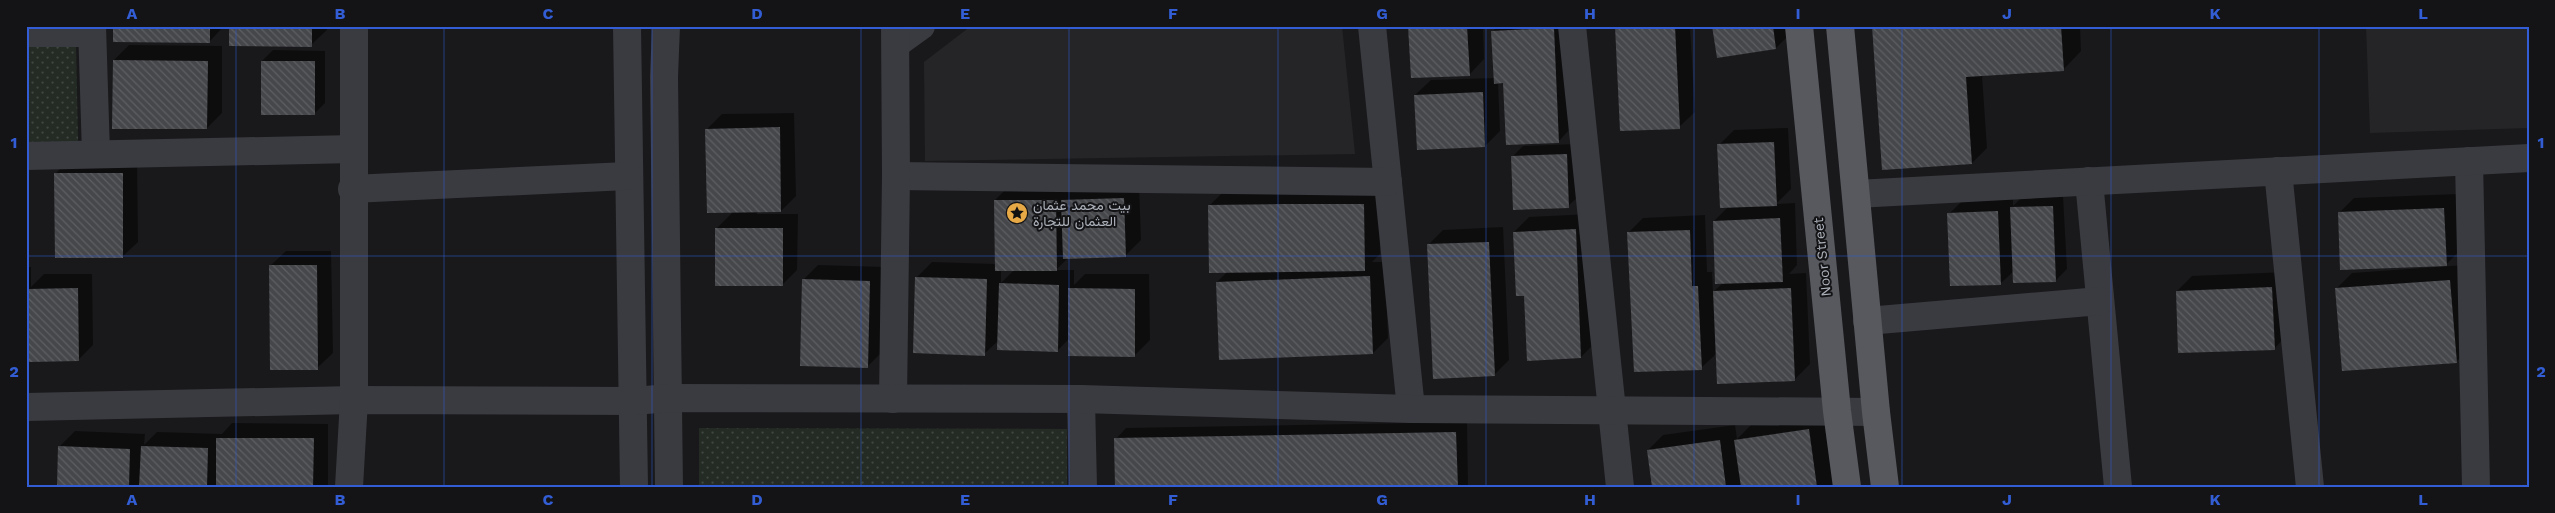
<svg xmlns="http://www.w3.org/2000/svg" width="2555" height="513" viewBox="0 0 2555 513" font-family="'Work Sans',Vazirmatn,sans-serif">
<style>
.built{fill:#252528}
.park{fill:url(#park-dots)}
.shadow{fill:#0007;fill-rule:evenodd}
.building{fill:url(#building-back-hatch)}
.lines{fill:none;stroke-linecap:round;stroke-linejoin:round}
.minor{stroke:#3a3b40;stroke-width:28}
.major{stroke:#57595f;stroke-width:28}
.grid{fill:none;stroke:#325dd4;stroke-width:1;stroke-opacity:0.55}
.labels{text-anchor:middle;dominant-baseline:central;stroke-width:4;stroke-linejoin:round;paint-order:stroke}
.poi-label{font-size:14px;fill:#acb1ba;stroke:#141416;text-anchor:start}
.street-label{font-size:14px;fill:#acb1ba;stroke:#141416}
.neatline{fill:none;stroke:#325dd4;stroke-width:2}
.grid-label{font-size:16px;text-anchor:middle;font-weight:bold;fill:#325dd4}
</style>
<defs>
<pattern id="park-dots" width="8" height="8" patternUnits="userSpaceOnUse" patternTransform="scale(1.25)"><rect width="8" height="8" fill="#232b24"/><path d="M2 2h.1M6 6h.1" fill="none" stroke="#404742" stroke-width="1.8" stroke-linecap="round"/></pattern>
<pattern id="building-back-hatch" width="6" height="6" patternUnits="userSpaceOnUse" patternTransform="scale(1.25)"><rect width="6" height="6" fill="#46474b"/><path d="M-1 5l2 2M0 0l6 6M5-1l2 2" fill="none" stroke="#5e5f63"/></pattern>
</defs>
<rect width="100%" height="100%" fill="#19191b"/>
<g class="built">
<polygon points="971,26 1342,26 1355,154 925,161 924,62"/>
<polygon points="2366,26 2529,26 2529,128 2370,133"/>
</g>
<g class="park">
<polygon points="26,46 76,46 78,142 26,143"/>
<polygon points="699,428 1067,429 1067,487 699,487"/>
</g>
<g class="shadow">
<polygon points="114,26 224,26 209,42"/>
<polygon points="230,26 327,26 327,30 311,45"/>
<polygon points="1409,26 1483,26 1484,59 1469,75"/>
<polygon points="1498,26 1569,26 1569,130 1559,141 1504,82 1498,82 1500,131 1485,146 1415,95 1431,80 1495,78 1493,31"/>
<polygon points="1616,26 1690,26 1695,112 1679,127"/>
<polygon points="1713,26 1790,26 1791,33 1776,48"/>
<polygon points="1873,26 2080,26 2081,51 2063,70 1982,75 1987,148 1972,163"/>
<polygon points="129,45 222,46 222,113 207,128 114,60"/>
<polygon points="273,50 325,51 325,103 314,114 262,61"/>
<polygon points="794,113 796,196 781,211 757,211 757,214 798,214 797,270 782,285 716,229 733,212 707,129 722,114"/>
<polygon points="1788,128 1791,189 1776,204 1795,203 1797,265 1789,274 1806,273 1810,364 1795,379 1717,353 1701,368 1628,233 1643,218 1705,215 1707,272 1712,272 1713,292 1723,283 1714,221 1729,206 1719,145 1734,130"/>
<polygon points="1577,144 1579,196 1568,206 1512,157 1523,146"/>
<polygon points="70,159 137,159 138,242 122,257 55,174"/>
<path d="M1139,184L1141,240L1125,256L1069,257L1056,270H1074V285L1085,274H1149L1150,340L1135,355L1070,338L1057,351L999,340L984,354L917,277L932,262L996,264L995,200L1010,185ZM1001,270H1014L1001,283Z"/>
<polygon points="1379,189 1380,254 1372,262 1385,262 1388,338 1373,353 1217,282 1228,271 1209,206 1225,190"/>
<polygon points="2459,194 2461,249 2445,266 2339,213 2354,198"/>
<polygon points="2063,196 2067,269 2056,280 2014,271 2001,283 1949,214 1964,199 2013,197 2013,206 2022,197"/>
<polygon points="1590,214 1596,342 1581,357 1525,294 1514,232 1529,217"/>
<polygon points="1503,227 1509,360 1494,375 1428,245 1443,230"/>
<polygon points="286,251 331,251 333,353 317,368 270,266"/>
<polygon points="818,265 885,267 882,352 867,367 803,280"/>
<polygon points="2465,265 2471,347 2456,362 2337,288 2352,273"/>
<polygon points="26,267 31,267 31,287 44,274 92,274 93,345 78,360 30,356 26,360"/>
<polygon points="2287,272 2289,333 2274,349 2177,291 2192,276"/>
<polygon points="1823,415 1834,487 1653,487 1648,450 1663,435 1735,425 1737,439 1751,425"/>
<polygon points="1467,422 1468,487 1369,487 1369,484 1327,484 1324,487 1116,487 1116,439 1126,428"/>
<polygon points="232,423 328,424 328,487 58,487 60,446 75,431 145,434 144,445 157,432 222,434"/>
</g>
<g class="building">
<polygon points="113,26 210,26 210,43 113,42"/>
<polygon points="229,26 312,26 312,47 229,46"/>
<polygon points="1408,26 1467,26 1470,76 1411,78"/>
<polygon points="1615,26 1675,26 1680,129 1620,131"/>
<polygon points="1712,26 1773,26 1776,49 1717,58"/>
<polygon points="1872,26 2061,26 2064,71 1966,77 1972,164 1882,170"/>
<polygon points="1554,28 1559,143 1506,145 1503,83 1494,84 1491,31"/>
<polygon points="113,60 208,61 207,129 112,129"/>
<rect x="261" y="61" width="54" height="54"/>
<polygon points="1483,92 1485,147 1417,150 1414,95"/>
<polygon points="780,127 781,212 707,213 705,129"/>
<polygon points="1774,142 1777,206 1720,208 1717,144"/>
<polygon points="1567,154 1569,208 1513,210 1511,156"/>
<polygon points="54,173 123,173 123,258 55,258"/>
<polygon points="1124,198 1126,257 1063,259 1061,200"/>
<polygon points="994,200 1056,200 1057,271 995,271"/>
<polygon points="1283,204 1364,204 1365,271 1209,273 1208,205"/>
<polygon points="2053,206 2056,282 2013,283 2010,207"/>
<polygon points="2444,208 2447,266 2340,270 2338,212"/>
<polygon points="1998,211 2001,285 1950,286 1947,213"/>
<polygon points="1780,218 1783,282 1715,284 1713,221"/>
<rect x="715" y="228" width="68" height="58"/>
<polygon points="1576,229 1581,358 1527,361 1524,296 1516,296 1513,232"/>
<polygon points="1690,230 1692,286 1698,286 1702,370 1634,372 1627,232"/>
<polygon points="1489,242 1495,376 1433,379 1427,244"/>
<polygon points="269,265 317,265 318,370 270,370"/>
<polygon points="1370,276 1373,354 1219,360 1216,282"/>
<polygon points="915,277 987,279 985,356 913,353"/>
<polygon points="802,279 870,281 868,368 800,366"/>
<polygon points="2450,280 2457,363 2342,371 2335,288"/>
<polygon points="999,283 1059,285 1058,352 997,350"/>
<polygon points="2272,287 2275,350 2178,353 2176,291"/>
<polygon points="78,288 79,361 29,362 28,289"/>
<polygon points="1068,288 1135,289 1135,357 1068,356"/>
<polygon points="1791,288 1795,381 1717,384 1713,291"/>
<polygon points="1809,429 1817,487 1741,487 1734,440"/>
<polygon points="1456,432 1458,487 1368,487 1368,485 1115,487 1114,438"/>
<polygon points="216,438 314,438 313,487 216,487"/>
<polygon points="1720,440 1726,487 1652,487 1647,450"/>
<polygon points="58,446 130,449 129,487 57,487"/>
<polygon points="141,446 208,448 207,487 139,487"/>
</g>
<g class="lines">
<g class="minor">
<polyline points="92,26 96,154"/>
<polyline points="627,26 634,487"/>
<polyline points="666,26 664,77 669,487"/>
<polyline points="1372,26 1411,409"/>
<polyline points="1572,26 1620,487"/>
<polyline points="26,33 91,33"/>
<polyline points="896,44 921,26"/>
<polyline points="26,156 354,149"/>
<polyline points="2469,161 2476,487"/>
<polyline points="2278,171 2310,487"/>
<polyline points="896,176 1388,182"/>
<polyline points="2089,181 2118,487"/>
<polyline points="352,189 627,176"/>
<polyline points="1856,194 2529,158"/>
<polyline points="1867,321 2100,301"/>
<polyline points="893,399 896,176 895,26"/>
<polyline points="1081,399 1083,487"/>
<polyline points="26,407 354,400 634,401 669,398 1081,399 1411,409 1876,412"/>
<polyline points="349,487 354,400 354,26"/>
</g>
<g class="major">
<polyline points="1799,26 1837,411 1847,487"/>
<polyline points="1840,26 1876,412 1885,487"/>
</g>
</g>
<path class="grid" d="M236,26V487M444,26V487M652,26V487M861,26V487M1069,26V487M1278,26V487M1486,26V487M1694,26V487M1902,26V487M2111,26V487M2319,26V487M26,256H2529"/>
<defs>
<g id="sight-disc" transform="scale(1.125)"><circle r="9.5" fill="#e7a945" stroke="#141416"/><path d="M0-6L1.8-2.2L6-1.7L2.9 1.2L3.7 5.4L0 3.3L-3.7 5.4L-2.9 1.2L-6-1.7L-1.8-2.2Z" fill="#111"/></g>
</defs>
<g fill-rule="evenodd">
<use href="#sight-disc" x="1017" y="213"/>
</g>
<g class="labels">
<g class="poi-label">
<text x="1033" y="205">بيت محمد عثمان<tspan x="1033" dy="16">العثمان للتجارة</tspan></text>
</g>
<g class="street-label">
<text transform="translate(1822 257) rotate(-96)">Noor Street</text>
</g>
</g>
<rect width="2555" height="513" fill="none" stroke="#141416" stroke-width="55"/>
<rect x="28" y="28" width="2500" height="458" class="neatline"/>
<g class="grid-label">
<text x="132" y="19">A</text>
<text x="340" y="19">B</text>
<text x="548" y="19">C</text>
<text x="757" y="19">D</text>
<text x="965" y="19">E</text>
<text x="1173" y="19">F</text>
<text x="1382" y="19">G</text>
<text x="1590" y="19">H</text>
<text x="1798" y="19">I</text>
<text x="2007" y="19">J</text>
<text x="2215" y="19">K</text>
<text x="2423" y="19">L</text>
<text x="14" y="148">1</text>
<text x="2541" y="148">1</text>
<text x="14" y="377">2</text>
<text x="2541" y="377">2</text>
<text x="132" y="505">A</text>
<text x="340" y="505">B</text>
<text x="548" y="505">C</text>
<text x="757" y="505">D</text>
<text x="965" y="505">E</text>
<text x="1173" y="505">F</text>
<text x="1382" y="505">G</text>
<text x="1590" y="505">H</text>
<text x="1798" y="505">I</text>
<text x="2007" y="505">J</text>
<text x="2215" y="505">K</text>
<text x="2423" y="505">L</text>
</g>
</svg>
